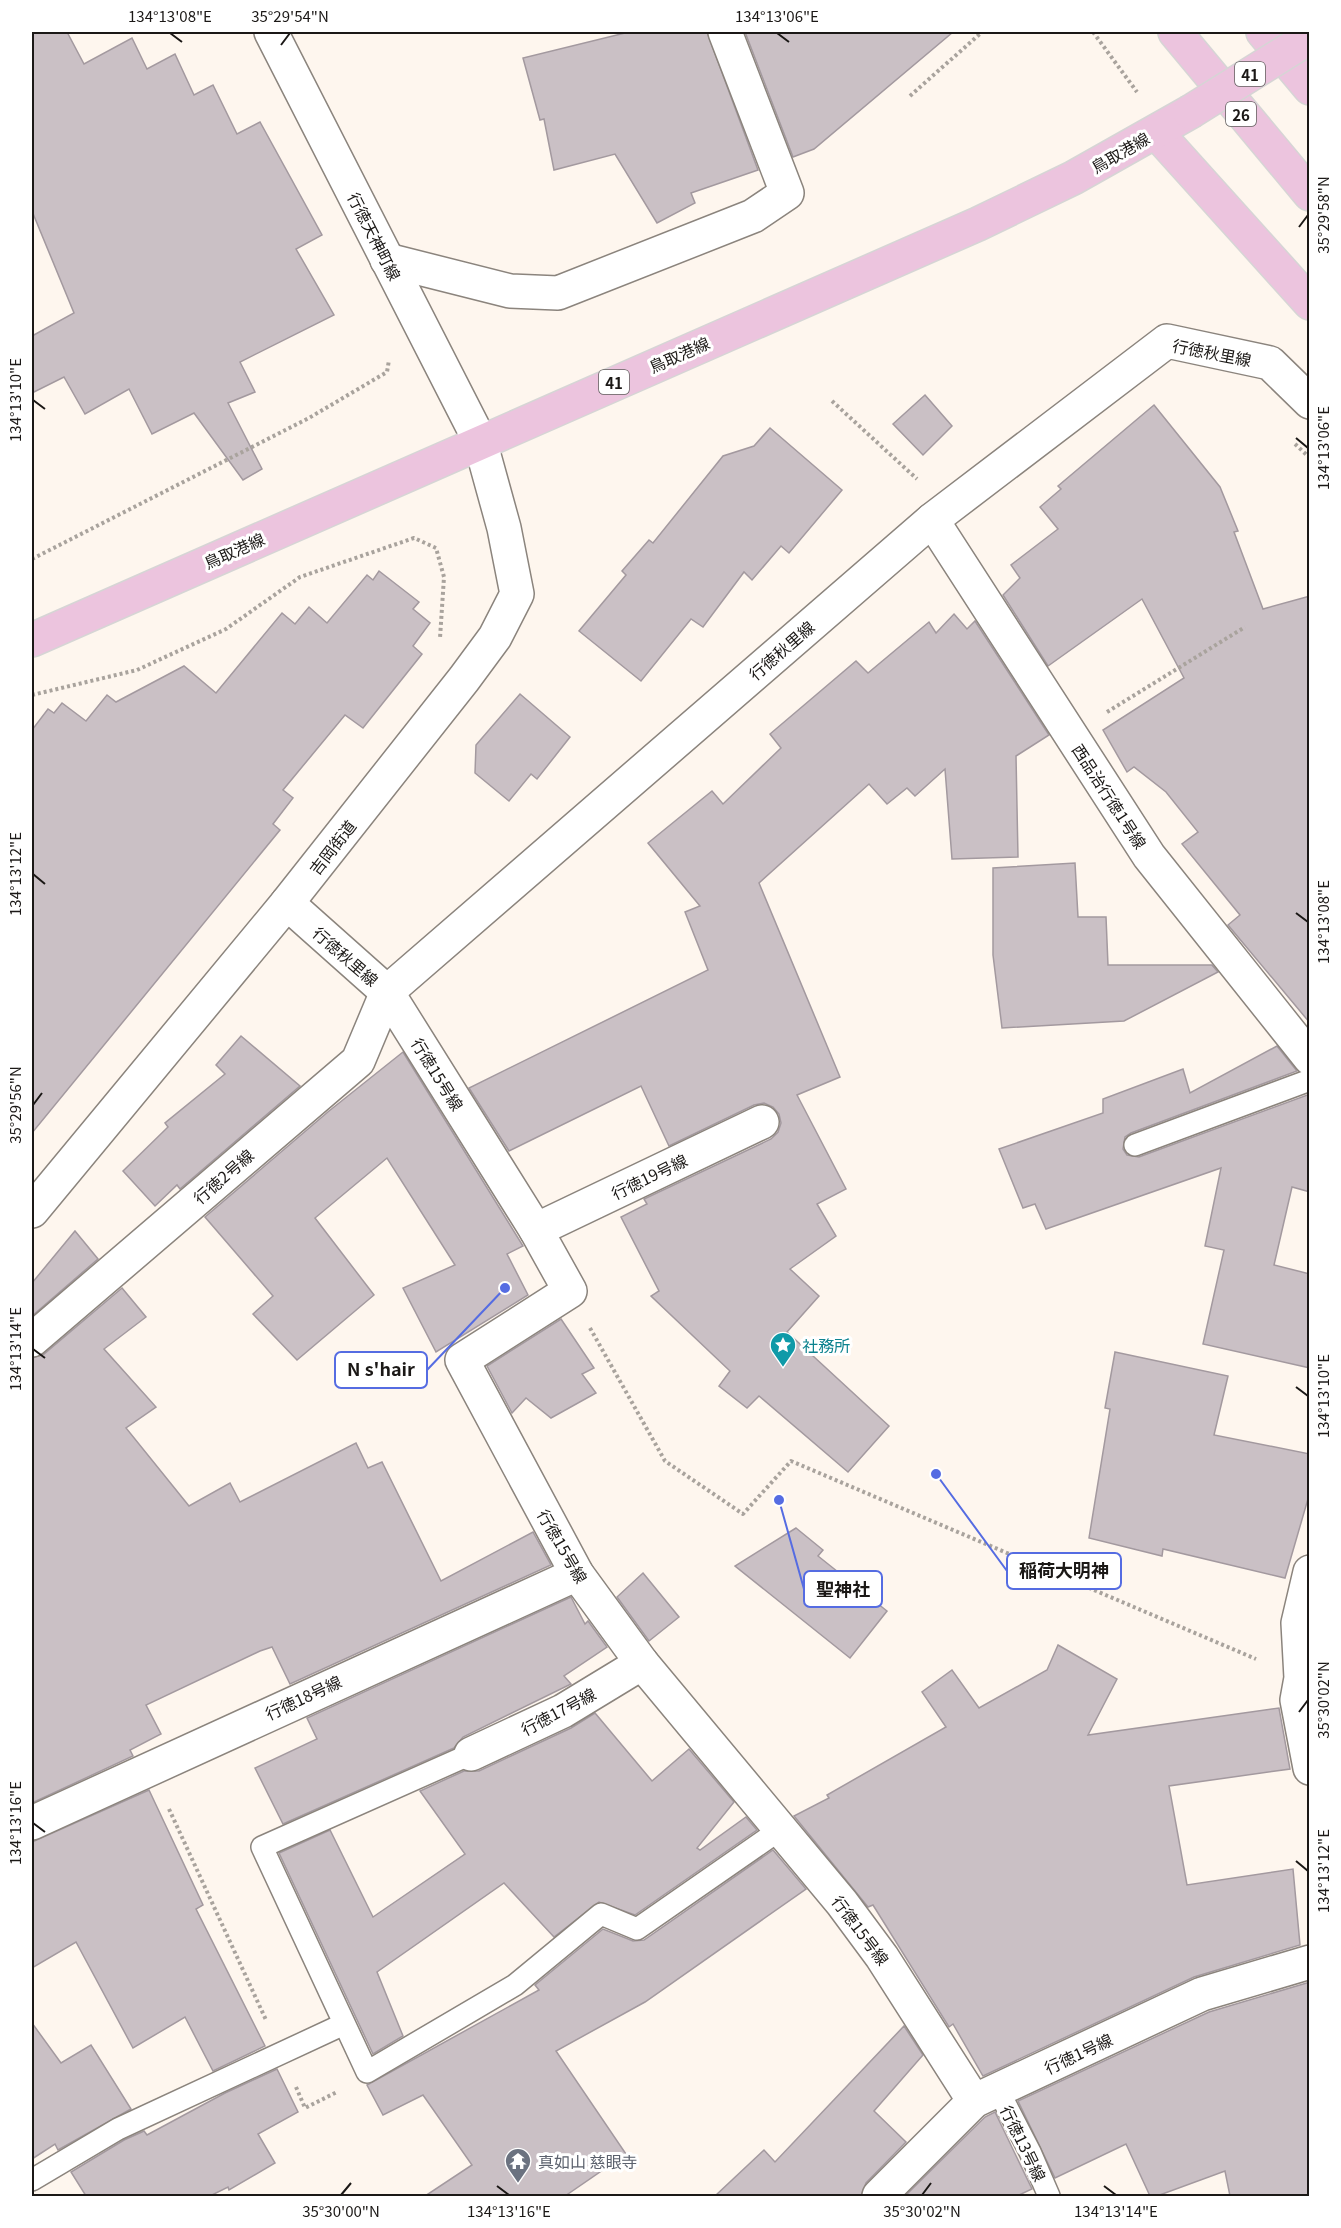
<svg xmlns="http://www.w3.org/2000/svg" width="1341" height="2228" viewBox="0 0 1341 2228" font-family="Georgia,'Noto Sans JP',serif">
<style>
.building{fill:#cac0c5;stroke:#a3999f;stroke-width:1.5}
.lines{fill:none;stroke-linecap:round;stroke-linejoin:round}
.lane-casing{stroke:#8b847d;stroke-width:24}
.street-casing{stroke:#8b847d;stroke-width:36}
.secondary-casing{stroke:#8b847d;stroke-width:36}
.primary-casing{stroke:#d6d5d5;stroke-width:36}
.path{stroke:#a9a39d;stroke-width:4;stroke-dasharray:3 3;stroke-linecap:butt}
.lane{stroke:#fff;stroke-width:21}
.street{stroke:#fff;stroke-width:33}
.secondary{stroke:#fff;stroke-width:33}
.primary{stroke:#ecc4de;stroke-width:33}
.primary-bridge-casing{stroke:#d6d5d5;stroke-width:36;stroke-linecap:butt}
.primary-bridge{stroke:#ecc4de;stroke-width:33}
.ticks{fill:none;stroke:#1b1816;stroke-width:2}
.labels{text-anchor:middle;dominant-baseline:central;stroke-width:6;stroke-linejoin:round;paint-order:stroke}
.shield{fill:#fff;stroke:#5f5d5c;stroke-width:1.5}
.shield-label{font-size:15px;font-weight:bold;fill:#1b1816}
.street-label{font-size:16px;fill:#1b1816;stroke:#fff}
.culture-label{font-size:16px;fill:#0d838f;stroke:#fff;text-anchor:start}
.worship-label{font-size:16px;fill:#5b616d;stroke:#fff;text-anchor:start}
.leader{fill:none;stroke:#556ce2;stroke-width:2}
.callout-dot{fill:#556ce2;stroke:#fff;stroke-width:2}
.callout{fill:#fff;stroke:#556ce2;stroke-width:2}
.callout-label{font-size:18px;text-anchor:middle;font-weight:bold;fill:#1b1816}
.neatline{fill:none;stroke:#1b1816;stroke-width:2}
.ticks-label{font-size:15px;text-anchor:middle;fill:#1b1816}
</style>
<rect width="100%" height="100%" fill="#fef6ee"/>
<g class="building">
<polygon points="32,32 67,32 84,64 132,38 147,69 175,54 194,95 213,85 237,134 260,122 322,235 296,249 334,315 240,362 255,392 228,403 262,469 243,480 194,413 152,434 129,389 85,414 64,377 32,393 32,336 74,313 32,211"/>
<polygon points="629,32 707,32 758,170 691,193 695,203 657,223 615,154 554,170 544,119 540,120 523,58"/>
<polygon points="745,32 953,32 814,149 793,157"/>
<polygon points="925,395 952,426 923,455 893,424"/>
<polygon points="1154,405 1220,487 1238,531 1234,532 1263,609 1310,596 1310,1023 1228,925 1240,915 1182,844 1198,832 1166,792 1134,767 1127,772 1103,730 1184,678 1142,599 1048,666 1003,595 1020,578 1011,565 1058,529 1040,507 1061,489 1058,486"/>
<polygon points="770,428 842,490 789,553 781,546 752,580 744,572 703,627 691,619 641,681 579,631 626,575 622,571 649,540 653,543 723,456 754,446"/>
<polygon points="379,571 419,602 413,609 430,623 413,646 422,654 363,728 345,715 283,790 293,798 273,824 280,830 32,1133 32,730 48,709 54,713 62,703 86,721 107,695 116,702 184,666 216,693 282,613 295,624 309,607 327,623 367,575 373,580"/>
<polygon points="954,614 967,629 975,621 1049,735 1016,756 1018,857 952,859 945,769 915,796 907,788 887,804 869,784 759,883 840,1077 797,1095 846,1189 817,1204 836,1236 790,1269 819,1296 787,1332 889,1426 848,1472 759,1396 747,1408 719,1386 730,1371 651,1296 659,1291 621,1217 647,1204 644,1199 771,1139 778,1132 781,1123 779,1114 773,1107 764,1103 754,1105 669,1146 641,1086 509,1151 469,1088 708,970 685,912 700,906 648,843 712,791 723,804 781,748 770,734 856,661 868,673 929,622 936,633"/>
<polygon points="520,694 570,737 537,779 531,774 509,801 475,773 476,745"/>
<polygon points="1075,863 1078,917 1106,917 1108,965 1212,965 1218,972 1124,1021 1002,1028 993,955 993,868"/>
<polygon points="241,1036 300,1086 180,1189 177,1185 155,1206 123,1171 168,1127 165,1123 225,1074 216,1065"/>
<polygon points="1277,1046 1297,1071 1131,1133 1125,1137 1123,1149 1127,1155 1139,1157 1310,1094 1310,1192 1292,1187 1274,1265 1310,1274 1310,1368 1203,1344 1224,1250 1205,1246 1221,1168 1046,1229 1035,1204 1023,1208 999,1149 1103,1113 1103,1099 1183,1069 1190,1093"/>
<polygon points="403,1052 523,1246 507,1254 528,1295 436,1352 403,1288 455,1265 387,1158 315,1218 374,1295 297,1360 253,1314 273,1296 205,1217 329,1111"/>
<polygon points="75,1231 98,1259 32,1316 32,1283"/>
<polygon points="122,1288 146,1317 104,1349 156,1407 126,1428 189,1506 230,1483 240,1502 356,1443 368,1468 382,1462 441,1581 533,1532 551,1565 290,1684 272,1647 260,1651 146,1705 161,1734 130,1750 133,1756 32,1803 32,1358 44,1354"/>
<polygon points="561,1319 594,1368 582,1374 596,1393 551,1418 526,1398 512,1413 487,1366"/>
<polygon points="1115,1352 1228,1376 1214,1435 1310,1454 1310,1492 1285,1578 1163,1549 1162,1556 1089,1538 1110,1409 1105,1408"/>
<polygon points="796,1528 823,1550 818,1556 887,1611 850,1658 735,1566"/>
<polygon points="643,1573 679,1617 649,1641 617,1597"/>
<polygon points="571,1597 585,1624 588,1621 607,1647 564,1676 571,1684 463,1737 454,1748 283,1824 255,1768 317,1739 307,1718"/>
<polygon points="1058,1645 1117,1679 1088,1735 1279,1708 1290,1769 1169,1786 1187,1885 1293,1869 1300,1945 1194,1977 983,2076 953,2024 949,2027 873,1905 868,1907 794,1816 829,1798 827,1795 946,1727 922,1692 952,1670 979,1708 1047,1670"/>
<polygon points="595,1713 652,1781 689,1749 734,1802 697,1848 700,1850 746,1817 757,1830 635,1915 599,1902 554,1937 504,1883 377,1972 403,2036 373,2054 279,1853 330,1830 373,1917 465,1854 420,1791 464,1771 479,1771 571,1728"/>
<polygon points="149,1790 203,1905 196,1909 265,2046 213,2071 185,2017 133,2048 76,1942 32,1968 32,1842"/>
<polygon points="773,1850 806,1889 645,2002 556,2051 626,2154 565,2196 425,2196 472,2165 423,2095 383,2115 367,2085 539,1990 535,1985 603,1929 633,1941 644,1940"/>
<polygon points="1310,1982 1310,2196 1230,2196 1225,2171 1157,2196 1150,2196 1126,2144 1055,2178 1018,2101 1209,2012"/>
<polygon points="32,2023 61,2063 91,2045 131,2109 58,2150 55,2144 32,2159"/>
<polygon points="904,2026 923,2055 874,2111 906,2142 866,2183 861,2196 715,2196 764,2150 775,2162"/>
<polygon points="277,2069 298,2112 258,2134 275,2163 229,2190 228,2187 210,2196 86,2196 71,2172 124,2140 144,2131 147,2135 225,2093"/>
<polygon points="995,2112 1032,2189 1017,2196 905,2196 985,2117"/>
</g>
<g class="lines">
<g class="lane-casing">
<g id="lane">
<polyline points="1135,1145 1310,1080"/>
<polyline points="471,1754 262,1847 367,2072 515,1985 601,1914 637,1929 781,1829"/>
<polyline points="998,2090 1030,2152 1049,2196"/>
<polyline points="32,2180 118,2129 344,2024"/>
</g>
</g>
<g class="street-casing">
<g id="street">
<polyline points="387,260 510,291 558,293 753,216 787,193 725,32"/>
<polyline points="932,520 1149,856 1310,1058"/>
<polyline points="287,903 387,992 932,520 1167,341 1270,363 1310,402"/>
<polyline points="387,992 536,1230 570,1291 462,1360 577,1574 642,1663 842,1903 882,1957 974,2101"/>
<polyline points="536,1230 762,1122"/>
<polyline points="32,1340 358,1061 387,992"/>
<polyline points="1310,1572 1298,1623 1301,1678 1297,1700 1310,1768"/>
<polyline points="471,1754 563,1711 642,1663"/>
<polyline points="32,1823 577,1574"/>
<polyline points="879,2196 974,2101 1202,1994 1310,1962"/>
</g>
</g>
<g class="secondary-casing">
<polyline id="secondary" points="32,1211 287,903 464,679 495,637 517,594 504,528 480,441 271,32"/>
</g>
<g class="primary-casing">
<g id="primary">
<polyline points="1175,32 1310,194"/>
<polyline points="1263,32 1310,88"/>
<polyline points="1156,132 1310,303"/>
<polyline points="32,640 978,224 1073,178 1190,112"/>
</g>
</g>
<g class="path">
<polyline points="1093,32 1137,92"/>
<polyline points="910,96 982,32"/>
<polyline points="832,401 917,479"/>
<polyline points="1295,444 1310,458"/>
<polyline points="32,559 309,418 387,372 389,360"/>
<polyline points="32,695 137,670 226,629 300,577 414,538 436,548 444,577 440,638"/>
<polyline points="1107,712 1245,627"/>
<polyline points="590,1328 665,1461 743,1514 791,1461 1256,1659"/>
<polyline points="169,1809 266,2020"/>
<polyline points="296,2087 305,2108 337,2092"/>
</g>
<use href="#lane" class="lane"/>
<use href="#street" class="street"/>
<use href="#secondary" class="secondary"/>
<use href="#primary" class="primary"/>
<g class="primary-bridge-casing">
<polyline id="primary-bridge" points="1190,112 1310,37"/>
</g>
<use href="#primary-bridge" class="primary-bridge"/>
</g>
<path class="ticks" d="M170,33L182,42M777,33L789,42M281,45L290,33M1299,227L1308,215M33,400L45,409M1296,438L1308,448M33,874L45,884M1296,913L1308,922M33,1105L42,1093M33,1349L45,1358M1296,1387L1308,1396M1299,1712L1308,1700M33,1823L45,1832M1296,1861L1308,1871M497,2186L509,2195M1104,2186L1116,2195M341,2195L351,2183M922,2195L931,2183"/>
<defs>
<g id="sight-pin" transform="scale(1.35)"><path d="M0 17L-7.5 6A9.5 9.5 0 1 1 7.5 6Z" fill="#0f9aa8" stroke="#fff"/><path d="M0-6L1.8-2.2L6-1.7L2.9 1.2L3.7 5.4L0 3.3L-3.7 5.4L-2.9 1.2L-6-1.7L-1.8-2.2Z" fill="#fff"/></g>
<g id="temple-pin" transform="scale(1.35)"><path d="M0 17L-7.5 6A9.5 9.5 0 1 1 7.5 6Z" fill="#6b7280" stroke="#fff"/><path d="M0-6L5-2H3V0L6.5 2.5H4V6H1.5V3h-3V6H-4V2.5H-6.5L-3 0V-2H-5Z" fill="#fff"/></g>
</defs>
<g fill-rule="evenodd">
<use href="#sight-pin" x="783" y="1345"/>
<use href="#temple-pin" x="518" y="2161"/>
</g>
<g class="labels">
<g class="shield">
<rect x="1235" y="62" width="30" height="24" rx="4.5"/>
<rect x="1226" y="102" width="30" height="24" rx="4.5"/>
<rect x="599" y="370" width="30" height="24" rx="4.5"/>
</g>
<g class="shield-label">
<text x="1250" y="74">41</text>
<text x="1241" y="114">26</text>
<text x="614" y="382">41</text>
</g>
<g class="street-label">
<text transform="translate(1120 152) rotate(-30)">鳥取港線</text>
<text transform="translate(375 236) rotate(63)">行徳天神町線</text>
<text transform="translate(1212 352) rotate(11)">行徳秋里線</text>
<text transform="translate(679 354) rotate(-24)">鳥取港線</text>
<text transform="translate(234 550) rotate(-24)">鳥取港線</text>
<text transform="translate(781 650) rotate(-41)">行徳秋里線</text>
<text transform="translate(1110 796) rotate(57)">西品治行徳1号線</text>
<text transform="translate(332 847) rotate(-52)">吉岡街道</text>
<text transform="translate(346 956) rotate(41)">行徳秋里線</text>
<text transform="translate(438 1074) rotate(58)">行徳15号線</text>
<text transform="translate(223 1176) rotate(-41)">行徳2号線</text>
<text transform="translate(649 1176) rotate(-26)">行徳19号線</text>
<text transform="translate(563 1546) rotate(60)">行徳15号線</text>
<text transform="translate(303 1697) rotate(-25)">行徳18号線</text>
<text transform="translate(558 1711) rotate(-28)">行徳17号線</text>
<text transform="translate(861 1930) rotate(53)">行徳15号線</text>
<text transform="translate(1078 2053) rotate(-25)">行徳1号線</text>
<text transform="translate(1024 2143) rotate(64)">行徳13号線</text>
</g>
<g class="culture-label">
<text x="802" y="1345">社務所</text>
</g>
<g class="worship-label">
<text x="538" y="2161">真如山 慈眼寺</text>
</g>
</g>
<path class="leader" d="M505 1288L427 1370M936 1474L1007 1571M779 1500L804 1589"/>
<g class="callout-dot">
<circle cx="505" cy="1288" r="6"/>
<circle cx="936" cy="1474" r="6"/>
<circle cx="779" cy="1500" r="6"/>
</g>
<g class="callout">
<rect x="335" y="1352" width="92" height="36" rx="6"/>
<rect x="1007" y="1553" width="114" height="36" rx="6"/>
<rect x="804" y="1571" width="78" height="36" rx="6"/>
</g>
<g class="callout-label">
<text x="381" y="1376">N s'hair</text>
<text x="1064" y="1577">稲荷大明神</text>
<text x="843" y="1596">聖神社</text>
</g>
<rect width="1341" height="2228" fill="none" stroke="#ffffff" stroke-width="66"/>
<rect x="33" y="33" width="1275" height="2162" class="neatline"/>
<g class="ticks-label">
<text x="170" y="22">134°13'08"E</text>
<text x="290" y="22">35°29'54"N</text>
<text x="777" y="22">134°13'06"E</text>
<text transform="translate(1324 215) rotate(-90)" y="5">35°29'58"N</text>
<text transform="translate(16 400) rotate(-90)" y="5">134°13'10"E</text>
<text transform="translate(1324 448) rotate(-90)" y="5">134°13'06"E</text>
<text transform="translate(16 874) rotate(-90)" y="5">134°13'12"E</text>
<text transform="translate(1324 922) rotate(-90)" y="5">134°13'08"E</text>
<text transform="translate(16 1105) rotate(-90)" y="5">35°29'56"N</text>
<text transform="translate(16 1349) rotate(-90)" y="5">134°13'14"E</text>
<text transform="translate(1324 1396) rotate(-90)" y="5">134°13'10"E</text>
<text transform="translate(1324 1700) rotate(-90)" y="5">35°30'02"N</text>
<text transform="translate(16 1823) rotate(-90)" y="5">134°13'16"E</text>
<text transform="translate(1324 1871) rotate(-90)" y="5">134°13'12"E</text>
<text x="341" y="2217">35°30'00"N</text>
<text x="509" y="2217">134°13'16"E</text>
<text x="922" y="2217">35°30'02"N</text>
<text x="1116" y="2217">134°13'14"E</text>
</g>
</svg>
